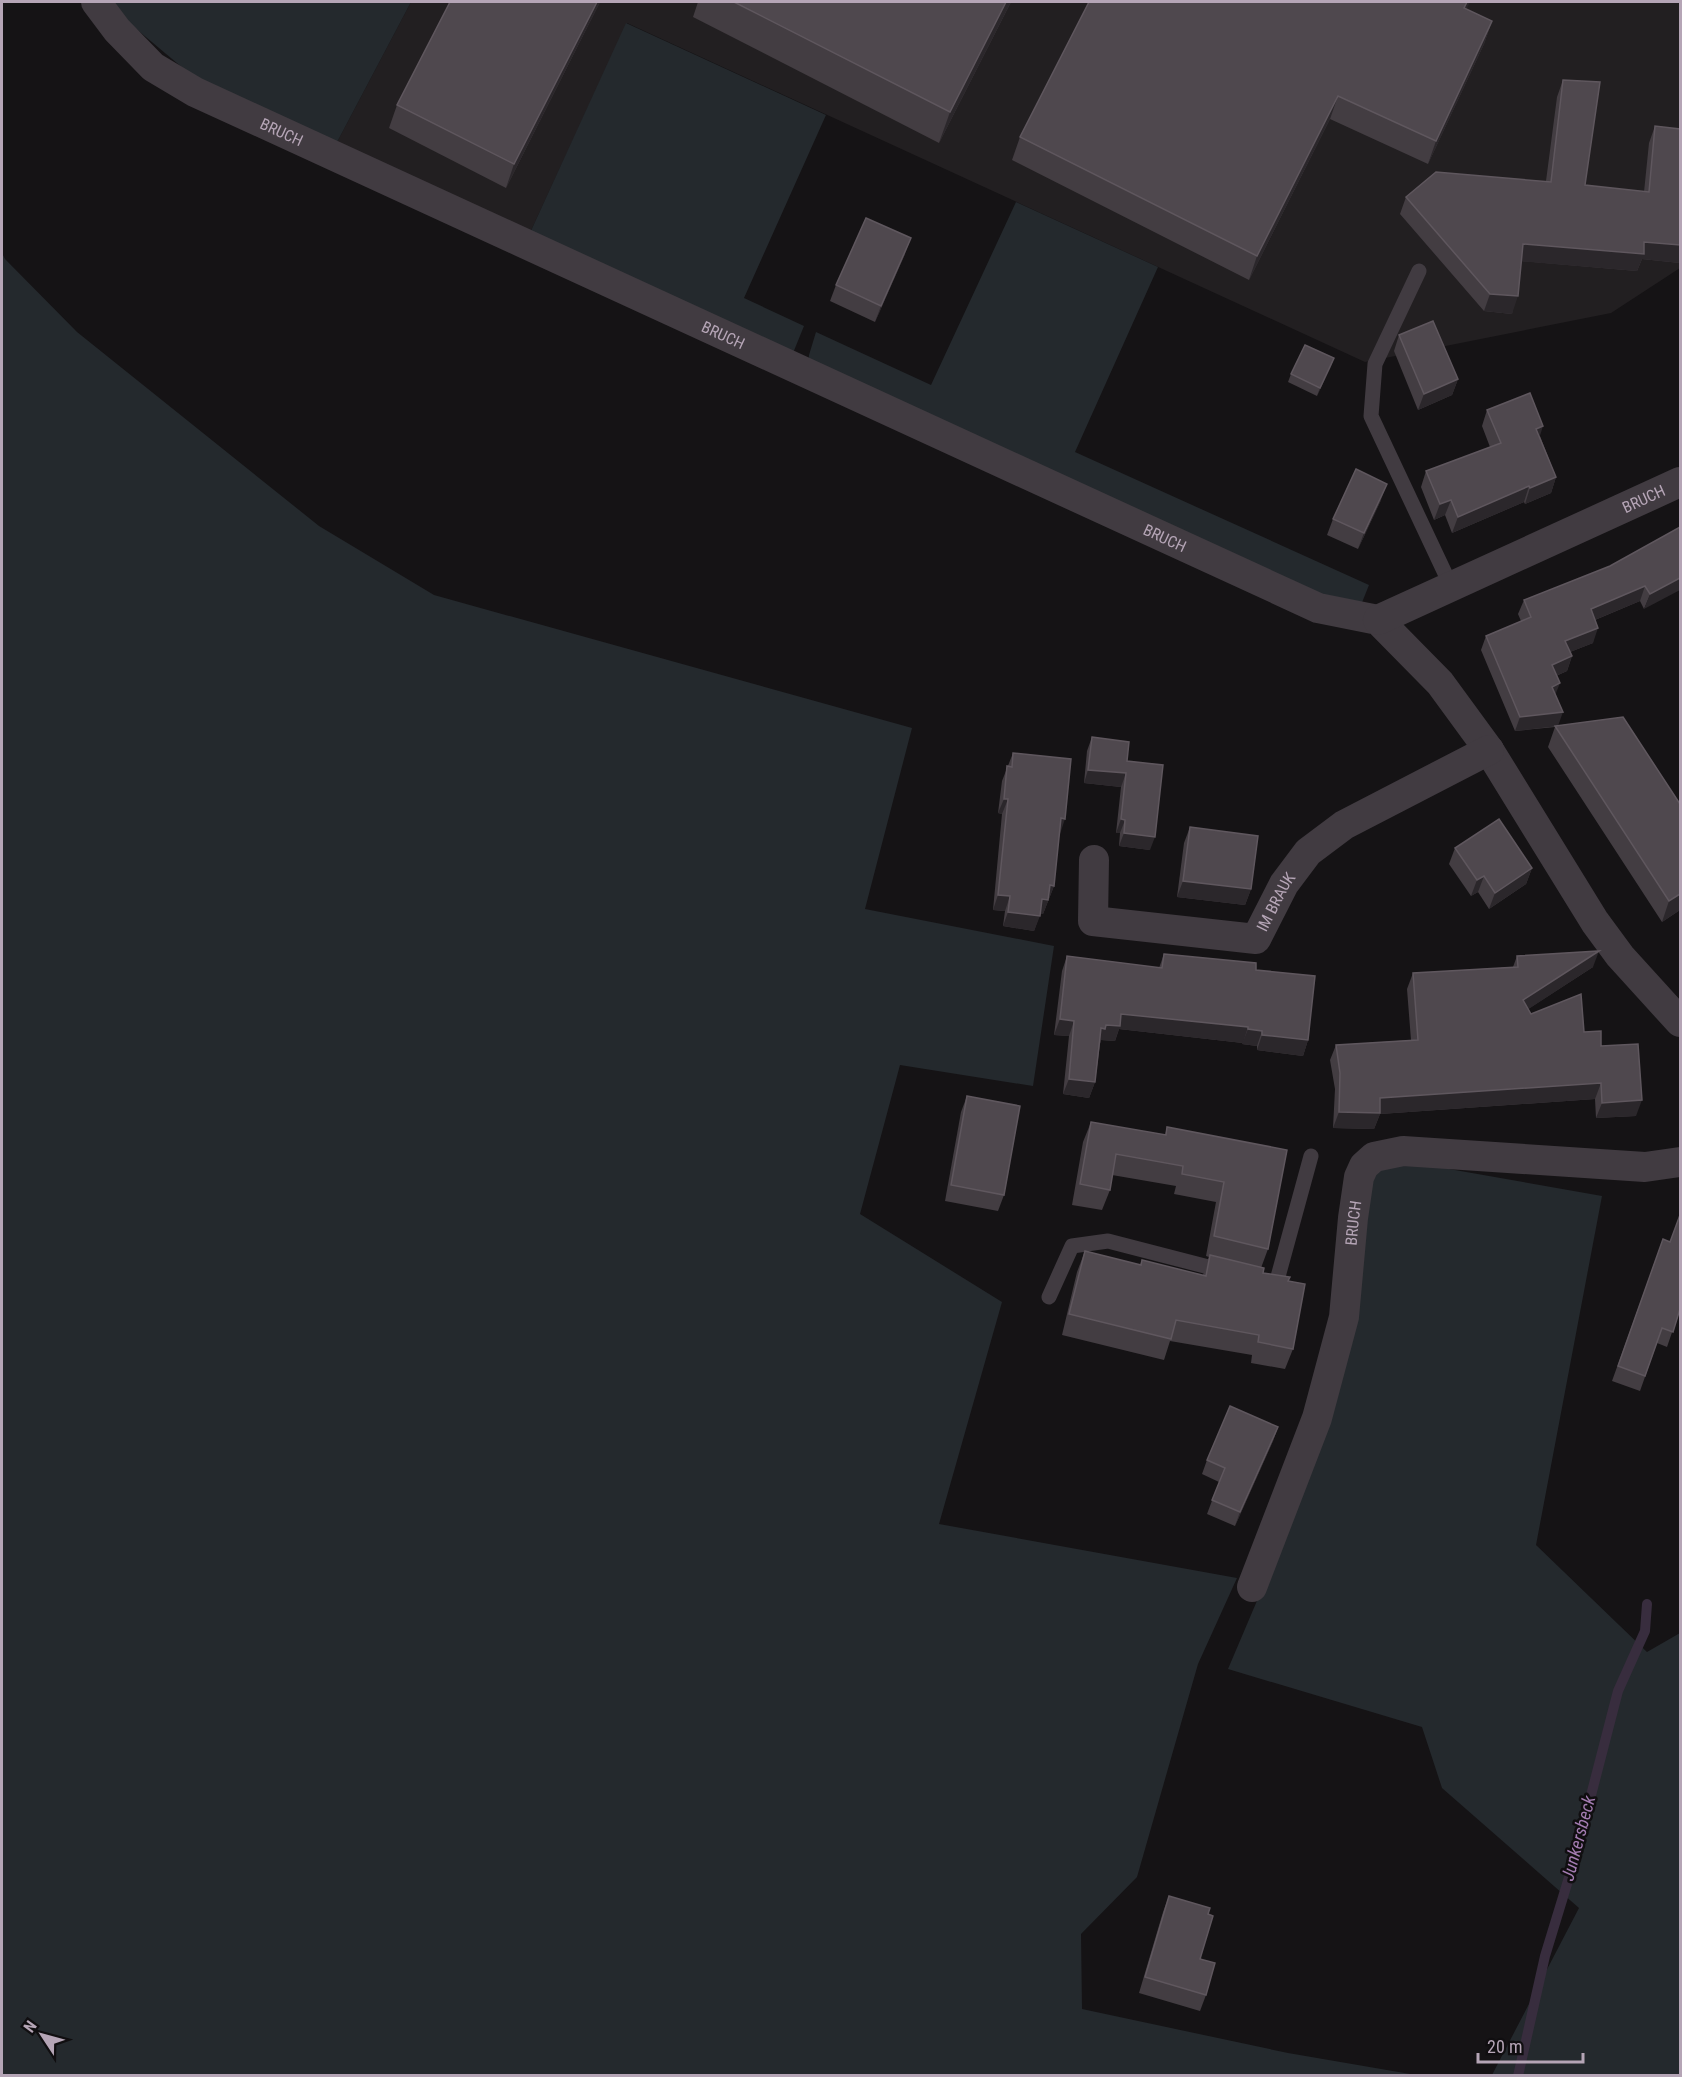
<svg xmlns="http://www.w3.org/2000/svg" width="1682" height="2077" viewBox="0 0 1682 2077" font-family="'Roboto Condensed',sans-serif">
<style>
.built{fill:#221f21}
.green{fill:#24292d}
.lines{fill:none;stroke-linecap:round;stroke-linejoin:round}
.stream{stroke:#382d3e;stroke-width:10}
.service{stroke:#413b41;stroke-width:15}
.minor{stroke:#413b41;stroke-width:30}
.wall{fill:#433d42}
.shaded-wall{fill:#2b272b}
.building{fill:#4f484e;stroke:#5f575e;stroke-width:1.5}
.labels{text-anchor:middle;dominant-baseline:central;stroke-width:5;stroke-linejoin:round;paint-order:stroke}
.street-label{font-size:16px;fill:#b5a5b6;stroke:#100e10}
.water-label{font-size:18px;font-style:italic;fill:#a37cb1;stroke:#100e10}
</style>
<rect width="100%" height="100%" fill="#151315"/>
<polygon class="built" points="411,2 1680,2 1680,268 1611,313 1365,362 627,23 529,235 335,146"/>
<g class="green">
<polygon points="113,2 411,2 335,146 190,74 128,22"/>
<polygon points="626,23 826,115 744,298 804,326 791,358 529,235"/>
<polygon points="1016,202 1158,267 1075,452 1369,585 1361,605 1352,610 808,367 809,355 816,332 931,385"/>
<polygon points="2,253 5,259 77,332 319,526 434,595 912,728 865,909 1054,946 1033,1086 900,1065 860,1214 1002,1302 939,1524 1237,1578 1198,1664 1137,1877 1081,1934 1082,2009 1288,2053 1416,2075 2,2075"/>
<polygon points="1398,1165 1432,1166 1602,1196 1536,1545 1647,1652 1680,1633 1680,2075 1492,2075 1579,1908 1442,1788 1422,1727 1228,1669 1262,1589 1372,1178 1381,1169"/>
</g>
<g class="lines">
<polyline class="stream" points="1518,2076 1545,1956 1574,1861 1618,1691 1645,1631 1647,1604"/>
<g class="service">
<polyline points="1419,271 1375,364 1371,416 1451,586"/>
<polyline points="1265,1282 1276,1284 1311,1156"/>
<polyline points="1049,1297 1072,1246 1108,1241 1224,1271"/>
</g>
<g class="minor">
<path id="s1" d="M96,2L117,30L153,67L195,92L1318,608L1378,620L1440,683L1489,750L1595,922L1620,956L1680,1022"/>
<path id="s2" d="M1378,620L1680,482"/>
<path id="s3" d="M1094,860L1093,921L1256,939L1284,884L1308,852L1344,825L1489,750"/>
<path id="s4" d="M1252,1587L1317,1418L1344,1317L1353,1218L1359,1177L1364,1166L1374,1157L1403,1151L1645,1167L1680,1162"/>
</g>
</g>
<g class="wall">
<polygon points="450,2 600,2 506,188 389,128 397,105"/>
<polygon points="698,2 1011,2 939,143 693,17"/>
<polygon points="1466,9 1492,21 1484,44 1428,164 1330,119 1249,280 1012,160 1020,137"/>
<polygon points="1563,80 1585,185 1644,192 1649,143 1655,126 1680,129 1680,263 1642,259 1637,271 1521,261 1512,314 1484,311 1400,214 1406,197 1546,181 1557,97"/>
<polygon points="905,254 875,322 830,301 836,285"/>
<polygon points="1399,335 1458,379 1452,395 1418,410 1394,351"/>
<polygon points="1334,358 1317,396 1288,382 1291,374"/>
<polygon points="1487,410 1540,436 1556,477 1551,493 1525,504 1524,502 1452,533 1445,515 1434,520 1421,487 1426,471 1490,447 1482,426"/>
<polygon points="1381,500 1358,549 1327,535 1333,519"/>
<polygon points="1680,527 1644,609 1640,601 1595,620 1593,643 1570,652 1572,656 1567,671 1556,676 1555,695 1558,726 1680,804 1680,910 1662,922 1548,747 1555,727 1515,731 1481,650 1486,636 1521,621 1518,614 1524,600 1610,566"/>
<polygon points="1092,737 1127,761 1150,850 1119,846 1120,833 1116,833 1121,787 1084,783 1087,751"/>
<polygon points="1013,753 1060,834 1059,834 1054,886 1043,914 1040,914 1034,931 1003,926 1005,911 993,910 1002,814 998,813 1002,781"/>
<polygon points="1190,827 1251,889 1245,905 1177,897 1184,843"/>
<polygon points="1455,848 1532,868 1526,884 1489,909 1478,892 1471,896 1449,864"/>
<polygon points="1164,954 1256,970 1308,1040 1303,1056 1257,1050 1257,1046 1242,1044 1243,1043 1119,1029 1115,1041 1101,1040 1100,1044 1095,1082 1089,1098 1063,1094 1069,1036 1054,1035 1062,971 1067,956 1159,968"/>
<polygon points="1517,956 1593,967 1528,1009 1531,1014 1584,1032 1601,1046 1636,1116 1596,1118 1595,1099 1380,1114 1374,1129 1333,1128 1335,1089 1330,1060 1336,1045 1411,1040 1407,989 1413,973 1513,967"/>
<polygon points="967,1096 1004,1195 998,1211 945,1201 961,1112"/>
<polygon points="1091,1122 1165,1135 1167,1127 1287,1150 1268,1249 1261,1268 1263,1273 1288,1281 1293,1349 1285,1369 1251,1363 1252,1355 1170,1341 1164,1360 1062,1335 1077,1272 1085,1251 1140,1265 1142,1260 1203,1275 1209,1257 1206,1256 1216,1202 1174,1194 1176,1186 1112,1175 1110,1190 1102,1210 1072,1205 1083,1142"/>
<polygon points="1663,1239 1670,1242 1680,1309 1667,1347 1657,1343 1640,1391 1612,1381"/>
<polygon points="1278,1427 1273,1441 1235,1526 1207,1514 1219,1482 1202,1474 1207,1460"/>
<polygon points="1169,1896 1208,1914 1200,1959 1206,1995 1200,2011 1139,1993 1163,1912"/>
</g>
<g class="shaded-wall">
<polygon points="597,2 600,2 506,188 514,164"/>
<polygon points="1006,2 1011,2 939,143 950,112"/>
<polygon points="1467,2 1470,2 1456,31 1464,8"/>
<polygon points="1492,21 1484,44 1428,164 1436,141"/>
<polygon points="1338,96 1330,119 1249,280 1257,256"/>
<polygon points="911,238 905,254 875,322 881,306"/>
<polygon points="1644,242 1680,245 1680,263 1642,259 1637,271 1517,261 1523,244"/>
<polygon points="1490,294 1518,296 1512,314 1484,311"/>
<polygon points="1334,358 1331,367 1317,396 1320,388"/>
<polygon points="1458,379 1452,395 1418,410 1424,394"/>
<polygon points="1543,426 1538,442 1536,429"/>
<polygon points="1556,477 1551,493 1525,504 1530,488"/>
<polygon points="1387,484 1381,500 1358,549 1364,533"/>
<polygon points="1529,486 1524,502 1452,533 1458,517"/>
<polygon points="1451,500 1445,515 1434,520 1440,504"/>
<polygon points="1680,578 1680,590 1644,609 1650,594"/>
<polygon points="1645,586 1640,601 1585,624 1591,609"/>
<polygon points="1598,628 1593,643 1560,656 1565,641"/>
<polygon points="1572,656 1567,671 1546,680 1552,665"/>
<polygon points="1560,683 1554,698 1552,687"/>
<polygon points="1563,712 1558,726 1515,731 1520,717"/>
<polygon points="1088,770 1126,773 1121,787 1084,783"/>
<polygon points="1004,799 1008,799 1002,814 998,813"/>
<polygon points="1061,818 1065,819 1060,834 1055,833"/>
<polygon points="1121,819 1125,820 1120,833 1116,833"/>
<polygon points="1124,833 1155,837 1150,850 1119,846"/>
<polygon points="1532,868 1526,884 1489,909 1495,893"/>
<polygon points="1484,876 1478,892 1471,896 1477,880"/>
<polygon points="1183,881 1251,889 1245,905 1177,897"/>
<polygon points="1050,885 1054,886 1043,914 1036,914 1042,899"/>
<polygon points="1680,894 1680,910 1662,922 1669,901"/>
<polygon points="998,895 1010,896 1005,911 993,910"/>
<polygon points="1008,912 1040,916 1034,931 1003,926"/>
<polygon points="1599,951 1593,967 1518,1016 1523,1000"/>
<polygon points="1121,1014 1248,1027 1243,1043 1119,1029 1115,1041 1101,1040 1100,1044 1101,1028"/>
<polygon points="1060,1019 1074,1021 1069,1036 1054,1035"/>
<polygon points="1248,1029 1262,1031 1257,1046 1242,1044"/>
<polygon points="1262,1035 1308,1040 1303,1056 1257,1050"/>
<polygon points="1069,1079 1095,1082 1089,1098 1063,1094"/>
<polygon points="1601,1083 1595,1099 1380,1114 1374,1129 1333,1128 1339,1112 1380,1098"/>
<polygon points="1642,1100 1636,1116 1596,1118 1602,1103"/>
<polygon points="1278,1427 1273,1441 1235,1526 1240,1512"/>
</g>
<g class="building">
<polygon points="450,2 597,2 514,164 397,105"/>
<polygon points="734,2 1006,2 950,112"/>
<polygon points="1089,2 1467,2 1464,8 1492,21 1436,141 1338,96 1257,256 1020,137"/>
<polygon points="1563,80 1600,82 1585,185 1649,192 1655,126 1680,129 1680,245 1644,242 1644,254 1523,244 1518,296 1490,294 1406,197 1436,172 1551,182"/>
<polygon points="866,218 911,238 881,306 836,285"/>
<polygon points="1433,321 1458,379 1424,394 1399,335"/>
<polygon points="1305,345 1334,358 1320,388 1291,374"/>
<polygon points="1530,393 1543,426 1536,429 1556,477 1530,488 1529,486 1458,517 1451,500 1440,504 1426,471 1501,443 1487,410"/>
<polygon points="1356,469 1387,484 1364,533 1333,519"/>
<polygon points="1680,527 1680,578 1650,594 1645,586 1591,609 1598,628 1565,641 1572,656 1552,665 1560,683 1552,687 1563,712 1520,717 1486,636 1531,617 1524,600 1610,566"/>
<polygon points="1623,717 1680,804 1680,894 1669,901 1555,726"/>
<polygon points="1092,737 1129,742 1127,761 1163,765 1155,837 1124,833 1125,820 1121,819 1126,773 1088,770"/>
<polygon points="1013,753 1071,759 1065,819 1061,818 1054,886 1050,885 1048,900 1042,899 1040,916 1008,912 1010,896 998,895 1008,799 1004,799 1007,766 1012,767"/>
<polygon points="1499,819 1532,868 1495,893 1484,876 1477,880 1455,848"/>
<polygon points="1190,827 1258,836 1251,889 1183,881"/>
<polygon points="1599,951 1523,1000 1531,1014 1581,994 1584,1032 1601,1031 1601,1046 1638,1044 1642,1100 1602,1103 1601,1083 1380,1098 1380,1113 1339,1112 1340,1073 1336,1045 1418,1040 1413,973 1518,967 1517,956"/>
<polygon points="1164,954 1256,963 1256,970 1315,976 1308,1040 1262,1035 1262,1031 1248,1029 1248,1027 1121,1014 1120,1026 1106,1025 1105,1029 1101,1028 1095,1082 1069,1079 1074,1021 1060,1019 1067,956 1162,968"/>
<polygon points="967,1096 1020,1106 1004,1195 951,1185"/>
<polygon points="1091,1122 1166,1135 1167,1127 1287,1150 1268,1249 1214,1236 1224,1182 1182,1174 1183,1166 1116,1154 1110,1190 1080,1184"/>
<polygon points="1680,1215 1680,1309 1673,1332 1662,1328 1645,1376 1618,1366 1663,1239 1670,1242"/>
<polygon points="1085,1251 1141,1265 1142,1260 1206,1276 1210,1255 1264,1268 1263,1273 1290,1277 1288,1281 1305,1284 1293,1349 1258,1342 1259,1335 1176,1320 1171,1339 1069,1314"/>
<polygon points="1230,1406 1278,1427 1240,1512 1212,1500 1225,1468 1207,1460"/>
<polygon points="1169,1896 1210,1908 1208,1914 1213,1916 1200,1959 1215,1963 1206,1995 1145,1977"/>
</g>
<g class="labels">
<g class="street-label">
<text stroke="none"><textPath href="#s1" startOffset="231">BRUCH</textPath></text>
<text stroke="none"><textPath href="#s1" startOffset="717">BRUCH</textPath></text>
<text stroke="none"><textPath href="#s2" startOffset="292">BRUCH</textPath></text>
<text stroke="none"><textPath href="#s1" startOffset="1203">BRUCH</textPath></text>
<text stroke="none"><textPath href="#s3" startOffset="267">IM BRAUK</textPath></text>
<text stroke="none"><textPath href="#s4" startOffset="380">BRUCH</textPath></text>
</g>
<g class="water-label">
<text transform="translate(1578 1838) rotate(-75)">Junkersbeck</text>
</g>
</g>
<rect width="1682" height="2077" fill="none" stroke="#b5a5b6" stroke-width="6"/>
<g transform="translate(42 2035) rotate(306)" stroke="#100e10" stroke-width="4.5" paint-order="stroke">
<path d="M0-4.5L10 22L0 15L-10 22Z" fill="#b5a5b6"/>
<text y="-9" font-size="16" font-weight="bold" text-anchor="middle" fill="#b5a5b6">N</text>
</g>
<path d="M1478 2053v9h105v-9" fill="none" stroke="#b5a5b6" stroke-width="3"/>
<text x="1487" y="2053" font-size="18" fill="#b5a5b6" stroke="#100e10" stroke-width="4.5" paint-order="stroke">20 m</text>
</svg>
